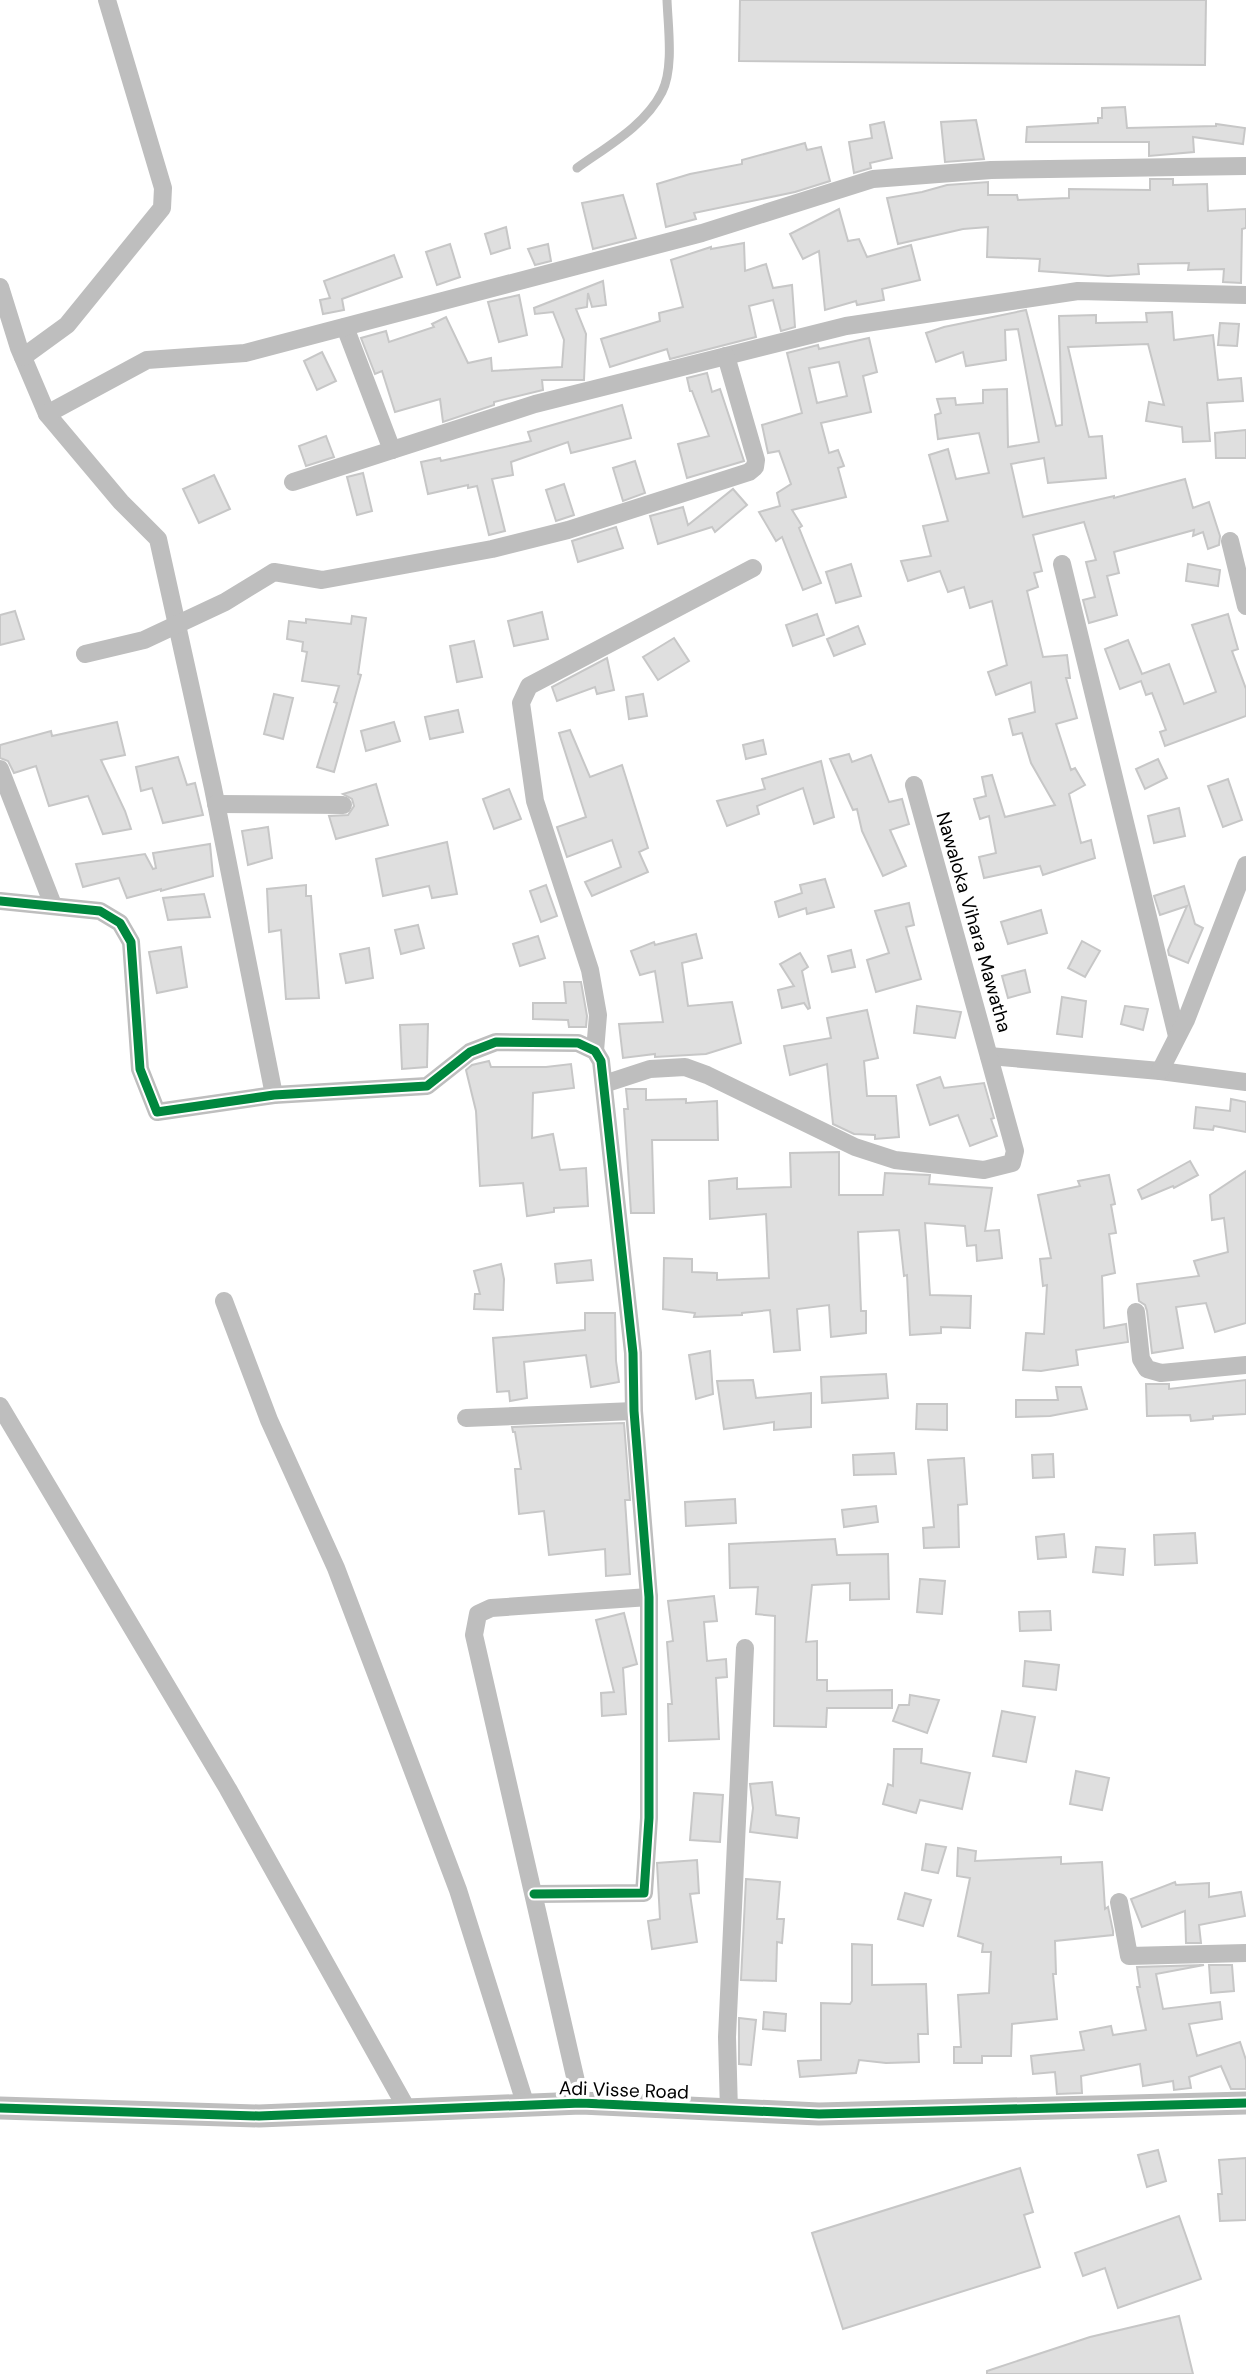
<svg xmlns="http://www.w3.org/2000/svg" width="1246" height="2374" viewBox="0 0 1246 2374" font-family="'DM Sans',sans-serif">
<style>
.building{fill:#dfdfdf;stroke:#c7c7c7;stroke-width:2;fill-rule:evenodd}
.lines{fill:none;stroke-linecap:round;stroke-linejoin:round}
.service{stroke:#bebebe;stroke-width:9}
.minor{stroke:#bebebe;stroke-width:18}
.tertiary{stroke:#bebebe;stroke-width:23}
.cycleway-casing{stroke:#fff;stroke-width:13}
.cycleway{stroke:#00873e;stroke-width:9}
.labels{text-anchor:middle;dominant-baseline:central;stroke-width:7;stroke-linejoin:round;paint-order:stroke}
.street-label{font-size:19px;fill:#000;stroke:#fff}
</style>
<rect width="100%" height="100%" fill="#fff"/>
<g class="building">
<polygon points="740,0 1206,0 1205,65 739,61"/>
<polygon points="1125,107 1127,128 1216,126 1216,124 1245,128 1243,144 1193,137 1194,152 1149,156 1149,142 1026,142 1027,127 1098,123 1098,118 1102,118 1102,108"/>
<polygon points="976,120 984,159 945,162 941,122"/>
<polygon points="884,122 892,158 870,163 871,168 854,173 849,142 872,138 870,125"/>
<polygon points="805,143 807,150 821,147 830,181 795,192 694,213 696,219 666,227 657,184 690,174 742,164 742,160"/>
<polygon points="1150,179 1173,179 1173,185 1207,184 1208,211 1246,209 1246,228 1242,229 1241,283 1223,282 1224,269 1188,270 1189,263 1138,264 1139,274 1108,276 1039,271 1040,259 987,257 988,227 963,229 898,244 887,198 922,192 947,185 988,182 988,195 1017,195 1018,200 1069,198 1069,189 1150,190"/>
<polygon points="623,195 636,238 593,249 582,203"/>
<polygon points="839,209 848,241 859,239 867,257 911,245 920,280 882,289 884,300 857,305 856,301 825,310 819,251 803,259 790,234"/>
<polygon points="506,227 510,248 491,254 485,234"/>
<polygon points="744,243 745,271 766,264 773,288 792,285 795,327 781,331 773,300 749,306 756,337 670,359 667,349 610,367 601,339 660,321 659,313 683,307 671,260 711,247 711,249"/>
<polygon points="450,244 460,277 437,285 426,252"/>
<polygon points="548,244 551,261 535,265 528,249"/>
<polygon points="394,255 402,277 342,299 344,310 323,314 320,300 330,298 324,281"/>
<polygon points="603,281 606,305 592,307 588,293 587,307 576,309 586,334 584,380 542,380 543,390 494,402 494,405 443,422 440,399 395,412 382,371 375,374 361,338 386,331 389,342 434,327 432,324 446,317 468,363 491,358 492,371 562,367 564,340 553,312 535,314 534,308"/>
<polygon points="519,295 527,335 499,342 488,302"/>
<polygon points="1026,310 1056,426 1062,425 1059,316 1096,315 1096,323 1147,322 1146,313 1172,312 1174,340 1213,335 1218,380 1241,378 1243,401 1207,403 1210,441 1183,442 1182,427 1146,421 1149,402 1164,405 1148,344 1068,347 1089,437 1102,436 1106,478 1048,483 1044,458 1011,464 1023,517 1114,496 1114,498 1185,479 1193,508 1209,502 1220,536 1219,545 1208,549 1203,532 1193,536 1194,530 1114,552 1119,573 1107,576 1117,615 1089,623 1083,600 1095,597 1086,562 1096,560 1084,522 1033,535 1042,571 1034,573 1038,587 1027,591 1043,657 1067,655 1070,678 1066,678 1077,718 1056,724 1071,770 1075,768 1085,785 1069,794 1081,843 1091,840 1095,858 1043,875 1040,866 984,878 979,857 996,853 989,816 980,819 974,799 986,796 982,777 992,775 1005,817 1055,805 1031,763 1022,733 1013,735 1009,719 1035,712 1031,682 996,695 988,672 1007,665 992,601 970,608 964,587 948,592 940,571 908,581 901,561 931,556 923,526 948,521 929,455 948,449 956,479 989,473 979,433 938,439 935,415 941,413 937,399 955,398 956,405 983,403 983,390 1007,389 1008,447 1039,442 1018,329 1005,330 1006,360 966,366 963,352 936,362 926,333 944,327"/>
<polygon points="1220,323 1239,324 1237,346 1218,345"/>
<path d="M869,338L877,372L863,376L871,412L821,423L829,453L838,450L844,466L838,468L846,497L792,510L802,526L799,528L821,583L803,590L782,537L776,541L759,512L780,506L777,493L791,484L779,451L768,453L762,425L802,413L787,353L818,345L819,349ZM839,362L847,396L817,403L809,368Z"/>
<polygon points="322,352 336,381 317,390 304,361"/>
<polygon points="707,373 712,392 720,389 744,461 687,478 678,444 709,436 692,391 690,391 687,378"/>
<polygon points="622,405 631,438 571,453 568,442 511,462 513,475 492,479 505,531 489,535 477,486 468,488 468,485 428,494 421,462 440,458 441,461 531,441 528,432"/>
<polygon points="1246,430 1246,458 1216,458 1215,433"/>
<polygon points="326,436 334,457 306,466 299,446"/>
<polygon points="635,461 645,493 623,501 613,468"/>
<polygon points="363,473 372,511 357,515 347,477"/>
<polygon points="214,475 230,509 199,523 183,489"/>
<polygon points="564,484 574,515 556,521 546,490"/>
<polygon points="733,489 747,505 715,532 712,527 658,544 650,516 683,507 688,525"/>
<polygon points="616,527 623,548 578,562 572,541"/>
<polygon points="851,564 861,596 836,603 826,572"/>
<polygon points="1188,564 1220,570 1218,586 1186,581"/>
<polygon points="15,611 24,639 0,645 0,615"/>
<polygon points="542,612 548,639 514,646 508,621"/>
<polygon points="817,614 824,635 793,646 786,625"/>
<polygon points="1228,614 1238,649 1232,651 1246,689 1246,716 1165,746 1160,732 1166,730 1152,693 1146,695 1141,681 1120,689 1105,649 1128,640 1142,674 1169,664 1184,704 1216,692 1192,625"/>
<polygon points="352,616 366,618 358,674 361,675 334,772 317,767 337,703 334,702 339,686 302,681 307,652 302,651 303,642 287,639 289,621 306,623 306,619 351,624"/>
<polygon points="858,626 865,644 834,656 827,639"/>
<polygon points="674,638 689,661 658,680 643,657"/>
<polygon points="474,641 482,677 457,682 450,646"/>
<polygon points="607,658 614,690 597,694 595,687 557,701 552,687"/>
<polygon points="274,694 293,698 283,739 264,734"/>
<polygon points="643,694 647,716 629,719 626,697"/>
<polygon points="458,710 463,732 430,739 425,717"/>
<polygon points="117,722 125,755 101,760 125,811 131,829 103,834 88,796 49,806 36,766 14,773 8,761 0,758 0,745 51,731 52,736"/>
<polygon points="394,722 400,741 366,751 361,731"/>
<polygon points="570,730 590,777 622,765 648,848 639,852 648,872 592,896 585,882 621,867 612,840 567,857 557,827 586,817 559,733"/>
<polygon points="763,740 766,754 746,759 743,745"/>
<polygon points="849,754 852,762 871,755 889,802 902,799 909,824 890,830 906,866 883,876 862,831 857,809 853,810 830,759"/>
<polygon points="178,757 187,785 195,783 203,815 163,823 152,788 141,791 136,767"/>
<polygon points="1158,759 1167,778 1145,789 1136,769"/>
<polygon points="821,761 834,817 814,824 803,788 757,806 759,814 727,826 717,801 765,789 762,779"/>
<polygon points="1228,779 1242,820 1223,827 1208,786"/>
<polygon points="376,784 388,825 336,839 329,816 348,815 354,806 352,799 343,794"/>
<polygon points="509,789 521,819 494,829 483,799"/>
<polygon points="1179,808 1185,836 1154,843 1148,816"/>
<polygon points="268,827 272,858 248,865 242,831"/>
<polygon points="447,842 457,894 432,898 429,886 383,896 376,859"/>
<polygon points="210,844 213,876 161,891 161,889 127,898 119,878 83,887 76,864 145,854 153,869 156,868 153,853"/>
<polygon points="825,879 834,907 807,914 806,908 779,917 775,902 802,893 800,885"/>
<polygon points="306,885 306,896 311,896 319,998 286,999 281,930 269,932 267,889"/>
<polygon points="546,885 557,916 541,922 530,891"/>
<polygon points="1184,886 1195,924 1203,928 1188,963 1169,955 1168,950 1187,906 1160,915 1154,896"/>
<polygon points="204,894 210,917 168,920 163,898"/>
<polygon points="909,903 914,925 906,927 921,979 876,992 867,960 889,953 875,911"/>
<polygon points="1041,910 1047,933 1008,944 1001,922"/>
<polygon points="418,925 424,948 401,954 395,930"/>
<polygon points="696,934 702,958 682,963 688,1006 732,1002 741,1043 706,1054 655,1057 655,1054 623,1058 619,1024 663,1022 655,971 640,975 631,951 654,942 655,945"/>
<polygon points="538,936 545,958 520,966 513,944"/>
<polygon points="1082,941 1100,951 1085,977 1068,968"/>
<polygon points="181,947 187,987 157,993 149,952"/>
<polygon points="369,948 373,978 346,983 340,954"/>
<polygon points="851,950 855,967 832,972 828,956"/>
<polygon points="800,953 808,967 802,971 810,1008 808,1009 804,1003 782,1008 778,990 794,986 780,964"/>
<polygon points="1025,970 1030,992 1008,998 1002,976"/>
<polygon points="564,982 581,982 587,1016 586,1027 569,1027 568,1020 533,1019 533,1003 566,1003"/>
<polygon points="1062,997 1086,1001 1082,1037 1057,1034"/>
<polygon points="917,1006 961,1012 955,1038 914,1033"/>
<polygon points="1125,1006 1148,1009 1143,1030 1121,1024"/>
<polygon points="867,1010 878,1058 864,1061 867,1096 896,1096 899,1137 875,1139 875,1135 854,1134 833,1124 827,1064 790,1075 784,1046 831,1038 827,1018"/>
<polygon points="428,1024 427,1067 402,1069 400,1025"/>
<polygon points="489,1061 491,1067 546,1067 571,1064 574,1088 533,1093 532,1138 553,1134 560,1170 586,1168 588,1206 554,1208 554,1212 527,1216 523,1183 480,1186 476,1111 466,1070 472,1065"/>
<polygon points="940,1077 944,1088 984,1083 994,1118 991,1119 997,1136 970,1146 958,1115 930,1125 917,1085"/>
<polygon points="626,1089 646,1089 646,1100 686,1099 686,1103 717,1101 718,1140 652,1140 654,1213 631,1213 624,1109 628,1109"/>
<polygon points="1231,1099 1246,1102 1246,1132 1214,1126 1213,1130 1194,1128 1196,1107 1230,1111"/>
<polygon points="839,1152 839,1195 883,1195 885,1173 930,1175 929,1184 992,1188 985,1231 999,1230 1002,1258 977,1261 976,1245 967,1246 965,1226 925,1223 930,1295 971,1296 970,1328 941,1327 941,1333 910,1335 907,1275 904,1276 899,1230 858,1232 861,1311 866,1311 866,1333 831,1337 829,1305 797,1309 800,1350 774,1352 770,1310 742,1313 742,1315 694,1317 695,1313 663,1309 664,1258 692,1259 692,1272 717,1273 717,1280 769,1278 766,1214 710,1219 709,1181 737,1178 737,1189 791,1187 790,1153"/>
<polygon points="1190,1161 1198,1175 1174,1188 1173,1186 1142,1199 1138,1190"/>
<polygon points="1246,1171 1246,1323 1215,1332 1206,1303 1176,1307 1183,1348 1152,1353 1147,1311 1145,1305 1139,1301 1137,1284 1199,1276 1194,1261 1228,1252 1224,1218 1212,1220 1210,1195"/>
<polygon points="1109,1175 1115,1204 1111,1205 1116,1233 1109,1234 1115,1273 1102,1276 1104,1328 1126,1324 1128,1342 1076,1350 1078,1365 1041,1371 1023,1370 1026,1333 1044,1334 1047,1285 1043,1286 1040,1259 1051,1258 1038,1195 1080,1186 1078,1181"/>
<polygon points="591,1260 593,1280 557,1283 555,1264"/>
<polygon points="501,1264 504,1279 503,1310 474,1309 475,1294 480,1294 474,1271"/>
<polygon points="585,1313 615,1313 616,1361 619,1382 591,1387 586,1355 524,1362 527,1398 510,1401 509,1391 497,1392 493,1338 585,1330"/>
<polygon points="710,1351 713,1394 696,1399 689,1355"/>
<polygon points="886,1374 888,1398 822,1403 821,1377"/>
<polygon points="753,1380 756,1398 811,1393 811,1427 774,1430 774,1422 724,1429 717,1381"/>
<polygon points="1246,1380 1246,1414 1213,1416 1213,1419 1191,1421 1190,1415 1147,1416 1146,1384 1169,1384 1169,1389"/>
<polygon points="1056,1387 1081,1387 1087,1409 1050,1416 1016,1417 1016,1400 1058,1400"/>
<polygon points="917,1404 947,1404 947,1430 916,1429"/>
<polygon points="624,1423 630,1500 625,1500 630,1574 606,1576 605,1549 549,1555 544,1511 519,1514 515,1469 521,1469 515,1432 513,1432 512,1427"/>
<polygon points="894,1453 896,1474 854,1475 853,1455"/>
<polygon points="1053,1454 1054,1477 1033,1478 1032,1455"/>
<polygon points="964,1458 967,1504 958,1505 959,1547 924,1548 923,1528 934,1527 928,1460"/>
<polygon points="735,1499 736,1523 686,1526 685,1502"/>
<polygon points="876,1506 878,1522 844,1527 842,1510"/>
<polygon points="1195,1533 1197,1563 1155,1565 1154,1535"/>
<polygon points="1064,1534 1066,1557 1038,1559 1036,1537"/>
<polygon points="835,1539 837,1555 888,1554 889,1599 850,1600 850,1583 812,1585 806,1642 817,1641 817,1680 827,1680 827,1691 892,1690 892,1708 827,1708 826,1727 774,1726 775,1616 756,1614 758,1587 730,1588 729,1544"/>
<polygon points="1096,1547 1125,1549 1123,1575 1093,1572"/>
<polygon points="920,1579 945,1581 942,1614 917,1612"/>
<polygon points="714,1596 717,1621 704,1622 707,1661 726,1659 727,1677 716,1678 719,1739 669,1741 668,1704 672,1704 667,1642 673,1641 668,1601"/>
<polygon points="1050,1611 1051,1630 1020,1631 1019,1612"/>
<polygon points="624,1613 637,1664 623,1668 626,1714 602,1716 601,1693 614,1692 596,1620"/>
<polygon points="1025,1661 1059,1665 1056,1690 1023,1686"/>
<polygon points="910,1695 939,1700 927,1733 893,1721 899,1705 909,1705"/>
<polygon points="1002,1711 1035,1717 1026,1762 993,1756"/>
<polygon points="894,1749 922,1749 921,1763 970,1773 962,1809 920,1800 916,1813 883,1804 888,1784 893,1786"/>
<polygon points="1076,1771 1109,1778 1102,1810 1070,1804"/>
<polygon points="772,1782 776,1815 799,1818 797,1838 750,1832 753,1808 750,1784"/>
<polygon points="694,1793 723,1795 720,1842 690,1840"/>
<polygon points="926,1844 946,1847 938,1873 922,1870"/>
<polygon points="958,1848 976,1851 975,1861 1061,1857 1061,1864 1102,1862 1105,1909 1108,1907 1113,1931 1113,1935 1055,1941 1056,1974 1053,1974 1057,2019 1012,2024 1011,2056 982,2056 982,2063 954,2063 954,2047 961,2047 958,1995 989,1993 991,1952 982,1952 983,1944 958,1936 970,1878 957,1876"/>
<polygon points="697,1860 699,1893 690,1894 697,1942 652,1949 648,1921 660,1919 657,1863"/>
<polygon points="746,1879 780,1882 777,1919 784,1919 782,1943 777,1942 776,1981 741,1980"/>
<polygon points="1175,1882 1176,1885 1209,1883 1209,1897 1241,1892 1245,1916 1199,1925 1201,1943 1186,1943 1185,1911 1142,1927 1131,1899"/>
<polygon points="905,1893 931,1900 923,1926 898,1919"/>
<polygon points="852,1944 872,1945 872,1985 926,1984 928,2034 918,2034 919,2062 886,2063 859,2060 856,2073 800,2077 798,2061 821,2060 821,2003 850,2004 852,2001"/>
<polygon points="1204,1965 1156,1974 1163,2009 1220,2002 1222,2019 1189,2024 1197,2056 1240,2042 1246,2060 1246,2089 1231,2089 1221,2066 1189,2077 1191,2088 1174,2090 1173,2081 1143,2086 1140,2064 1081,2076 1082,2093 1057,2094 1055,2072 1033,2074 1031,2056 1084,2050 1080,2032 1111,2026 1113,2035 1146,2030 1137,1987 1140,1987 1137,1967"/>
<polygon points="1209,1965 1232,1965 1234,1991 1211,1993"/>
<polygon points="764,2012 786,2014 785,2031 763,2029"/>
<polygon points="739,2018 756,2020 751,2065 739,2064"/>
<polygon points="1158,2150 1166,2181 1147,2187 1138,2155"/>
<polygon points="1246,2158 1246,2220 1220,2221 1218,2194 1222,2194 1219,2160"/>
<polygon points="1020,2168 1033,2212 1024,2215 1040,2267 843,2329 812,2233"/>
<polygon points="1179,2216 1201,2279 1118,2308 1105,2268 1083,2276 1075,2253"/>
<polygon points="1179,2316 1193,2374 987,2374 987,2371 1090,2337"/>
</g>
<g class="lines">
<path class="service" d="M577,168C606,147 645,126 662,92C674,68 668,27 667,0"/>
<g class="minor">
<polyline points="0,287 19,348 47,414 121,502 158,539 213,788 274,1095"/>
<polyline points="345,327 392,450"/>
<polyline points="23,357 67,325 162,208 163,188 107,0"/>
<polyline points="47,414 147,360 245,353 702,233 873,179 991,170 1246,166"/>
<polyline points="293,482 535,404 846,326 1078,291 1246,295"/>
<polyline points="1230,541 1246,606"/>
<polyline points="1062,564 1177,1036"/>
<polyline points="85,654 144,640 225,602 274,572 322,580 492,549 568,530 749,472 755,467 756,460 726,356"/>
<polyline points="0,769 53,905"/>
<polyline points="216,804 343,805"/>
<polyline points="0,901 100,911 120,923 131,942 140,1069 157,1112 274,1095 427,1086 470,1052 496,1042 578,1043 595,1051 601,1061 633,1353 634,1411 649,1597 649,1818 644,1893 534,1894"/>
<polyline points="595,1051 598,1015 590,970 535,801 521,703 529,686 753,568"/>
<polyline points="989,1056 1160,1071 1246,1082"/>
<polyline points="1160,1071 1186,1020 1246,865"/>
<polyline points="604,1084 650,1069 685,1067 707,1075 855,1147 895,1160 984,1170 1012,1163 1015,1151 914,785"/>
<polyline points="224,1301 269,1420 336,1568 458,1890 526,2106"/>
<polyline points="1136,1312 1141,1359 1147,1369 1161,1373 1246,1365"/>
<polyline points="0,1406 228,1789 407,2109"/>
<polyline points="466,1418 634,1411"/>
<polyline points="1119,1902 1129,1956 1246,1953"/>
<polyline points="581,2103 474,1635 478,1614 491,1608 649,1597"/>
<polyline points="729,2112 727,2037 745,1648"/>
</g>
<polyline class="tertiary" points="0,2108 259,2116 581,2103 819,2114 1246,2103"/>
<g class="cycleway-casing">
<g id="cycleway">
<polyline points="0,901 100,911 120,923 131,942 140,1069 157,1112 274,1095 427,1086 470,1052 496,1042 578,1043 595,1051 601,1061 633,1353 634,1411 649,1597 649,1818 644,1893 534,1894"/>
<polyline points="0,2108 259,2116 581,2103 819,2114 1246,2103"/>
</g>
</g>
<use href="#cycleway" class="cycleway"/>
</g>
<g class="labels">
<g class="street-label">
<text transform="translate(974 922) rotate(74)">Nawaloka Vihara Mawatha</text>
<text transform="translate(624 2090) rotate(2)">Adi Visse Road</text>
</g>
</g>
</svg>
